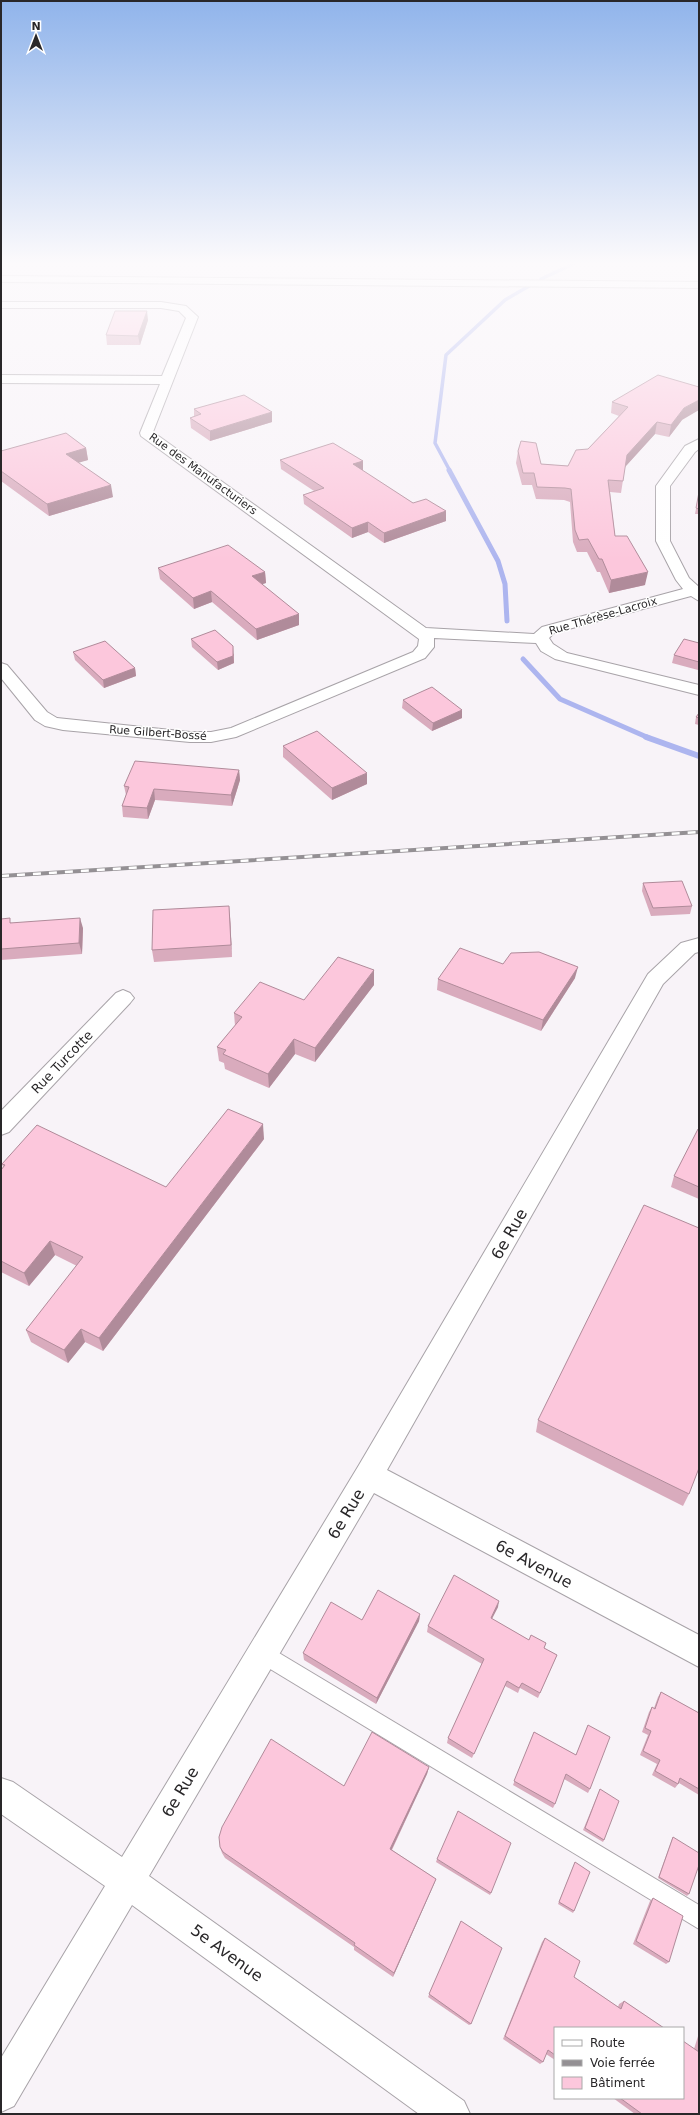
<svg xmlns="http://www.w3.org/2000/svg" width="700" height="2115" viewBox="0 0 700 2115" font-family="'DejaVu Sans',sans-serif">
<style>
.lines{fill:none;stroke-linecap:round;stroke-linejoin:round}
.stream-far2{stroke:#adb5ef;stroke-width:3.5}
.stream-far1{stroke:#adb5ef;stroke-width:5}
.stream{stroke:#adb5ef;stroke-width:6}
.lane-casing{stroke:#a8a3a8;stroke-width:2}
.street-casing{stroke:#a8a3a8;stroke-width:2}
.highway-casing{stroke:#a8a3a8;stroke-width:2}
.lane{fill:#fff;fill-rule:evenodd}
.street{fill:#fff;fill-rule:evenodd}
.highway{fill:#fff;fill-rule:evenodd}
.rail-casing{stroke:#949094;stroke-width:4}
.rail{stroke:#fff;stroke-width:2.5;stroke-dasharray:8;stroke-linecap:butt}
.wall{fill:#d9abbd}
.shaded-wall{fill:#b08b9a}
.building{fill:#fcc7dc;stroke:#b08b9a}
.labels{text-anchor:middle;dominant-baseline:central;stroke-width:3;stroke-linejoin:round;paint-order:stroke}
.far-street-label{font-size:11px;fill:#292729;stroke:#fff}
.street-label{font-size:13px;fill:#292729;stroke:#fff}
.near-street-label{font-size:16px;fill:#292729;stroke:#fff}
</style>
<rect width="100%" height="100%" fill="#f8f3f8"/>
<g class="lines">
<g class="stream-far2">
<polyline points="541,279 573,264"/>
<polyline points="450,471 435,443 446,355 505,300 529,286"/>
</g>
<g class="stream-far1">
<polyline points="449,470 498,561 505,584 507,621"/>
<polyline points="523,659 560,699 649,738"/>
</g>
<polyline class="stream" points="646,737 699,756"/>
<g class="lane-casing">
<polygon id="lane" points="264,1644 699,1905 699,1929 257,1661 254,1654 257,1647"/>
</g>
<g class="street-casing">
<g id="street">
<polygon points="1,302 161,302 186,306 198,317 153,432 426,628 534,634 542,627 683,589 676,580 656,541 656,486 685,446 699,439 699,449 695,452 670,486 670,541 689,578 699,587 699,601 691,596 554,633 549,638 553,644 567,653 699,685 699,695 555,659 541,651 536,643 434,638 434,647 425,658 236,737 211,742 190,742 63,730 45,726 35,720 1,678 1,663 7,665 47,712 57,718 190,732 211,732 231,728 413,652 418,646 419,639 141,436 140,433 160,384 1,383 1,375 162,376 186,318 179,311 161,308 1,308"/>
<polygon points="699,938 699,952 695,953 663,984 387,1470 699,1635 699,1667 374,1493 149,1876 464,2101 470,2114 419,2114 132,1905 14,2106 1,2112 1,2058 105,1886 1,1814 1,1778 13,1782 122,1857 359,1465 648,974 681,943"/>
<polygon points="123,990 130,993 134,998 130,1003 9,1132 1,1135 1,1111 116,993"/>
</g>
</g>
<g class="highway-casing">
<polygon id="highway" points="1,276 699,282 699,288 1,282"/>
</g>
<use href="#lane" class="lane"/>
<use href="#street" class="street"/>
<use href="#highway" class="highway"/>
<g class="rail-casing">
<polyline id="rail" points="1,876 699,832"/>
</g>
<use href="#rail" class="rail"/>
</g>
<g class="wall">
<polygon points="148,320 140,345 107,345 106,335"/>
<polygon points="612,402 682,420 669,437 655,434 625,467 621,493 610,492 615,536 645,585 609,593 600,572 597,572 587,552 577,552 573,542 570,502 564,500 536,499 532,485 522,485 516,463 518,451 541,464 568,466 588,449 619,416 611,413"/>
<polygon points="194,409 272,422 210,441 191,428 190,418 194,416"/>
<polygon points="86,448 88,460 78,462 113,497 49,516 1,481 1,451"/>
<polygon points="280,460 363,461 363,470 362,471 413,503 446,511 446,521 384,543 368,532 352,538 304,504 303,495 314,491 281,469"/>
<polygon points="699,492 699,514 695,514"/>
<polygon points="158,568 265,572 266,583 262,584 299,625 257,640 212,602 194,609 160,579"/>
<polygon points="191,639 234,654 234,663 218,670 192,647"/>
<polygon points="699,643 699,667 698,670 672,663 674,655"/>
<polygon points="73,652 135,668 136,676 104,688 75,660"/>
<polygon points="403,700 462,710 462,718 432,731 402,708"/>
<polygon points="699,713 699,725 695,724 696,717"/>
<polygon points="283,746 367,784 332,800 283,757"/>
<polygon points="239,770 240,780 232,806 155,800 148,819 123,817 122,806 126,795 124,786"/>
<polygon points="643,883 692,906 690,914 651,916 642,891"/>
<polygon points="230,917 232,957 154,962 152,950"/>
<polygon points="1,919 12,923 83,928 82,954 1,960"/>
<polygon points="503,964 575,978 541,1031 437,990 438,979"/>
<polygon points="374,985 315,1062 295,1054 269,1088 225,1069 224,1063 219,1061 217,1047 235,1026 234,1013 304,1000"/>
<polygon points="699,1129 699,1199 671,1187 674,1176"/>
<polygon points="264,1139 103,1351 85,1342 68,1363 31,1342 26,1330 77,1266 55,1255 29,1286 1,1272 1,1170 3,1167 2,1164 166,1187"/>
<polygon points="538,1420 689,1494 683,1506 536,1432"/>
<polygon points="498,1607 492,1619 529,1640 546,1643 544,1648 557,1655 538,1698 520,1688 518,1693 505,1686 472,1758 447,1743 448,1738 482,1664 427,1632 428,1626"/>
<polygon points="420,1614 419,1621 376,1704 304,1660 303,1653 362,1620"/>
<polygon points="661,1692 699,1713 699,1795 679,1783 675,1788 652,1775 657,1764 640,1755 648,1735 642,1732 649,1712 652,1707 654,1708 658,1697"/>
<polygon points="588,1725 590,1789 588,1793 564,1779 555,1804 553,1808 513,1785 534,1732 576,1755"/>
<polygon points="429,1767 427,1774 392,1850 436,1879 434,1884 393,1977 354,1950 354,1947 225,1858 222,1853 220,1847 344,1786"/>
<polygon points="600,1789 604,1840 603,1842 583,1830"/>
<polygon points="673,1837 689,1894 687,1896 658,1878 672,1839"/>
<polygon points="437,1859 491,1893 490,1895 436,1862"/>
<polygon points="575,1862 574,1911 573,1913 558,1904"/>
<polygon points="653,1898 669,1962 666,1964 633,1944 650,1901"/>
<polygon points="461,1921 471,2024 469,2025 428,1997"/>
<polygon points="545,1938 574,1977 618,2007 619,2004 624,2001 664,2028 555,2028 555,2060 546,2054 543,2062 540,2064 503,2039 542,1942"/>
<polygon points="699,2033 699,2114 635,2114 613,2098 683,2098 694,2049"/>
</g>
<g class="shaded-wall">
<polygon points="147,311 148,320 140,345 138,336"/>
<polygon points="699,400 699,410 682,420 669,437 671,425 684,408"/>
<polygon points="272,412 272,422 210,441 210,431"/>
<polygon points="657,422 655,434 625,467 627,455"/>
<polygon points="86,448 88,460 68,466 66,454"/>
<polygon points="363,461 363,470 353,474 353,464"/>
<polygon points="111,485 113,497 49,516 47,504"/>
<polygon points="446,511 446,521 384,543 384,533"/>
<polygon points="368,522 368,532 352,538 352,528"/>
<polygon points="265,572 266,583 253,587 252,576"/>
<polygon points="648,572 645,585 609,593 611,580"/>
<polygon points="211,591 212,602 194,609 193,598"/>
<polygon points="299,614 299,625 257,640 256,629"/>
<polygon points="233,646 234,663 218,670 217,662"/>
<polygon points="135,668 136,676 104,688 103,680"/>
<polygon points="462,710 462,718 432,731 433,723"/>
<polygon points="239,770 240,780 232,806 231,795"/>
<polygon points="367,773 367,784 332,800 332,788"/>
<polygon points="154,789 155,800 148,819 147,808"/>
<polygon points="229,906 230,917 232,957 231,945"/>
<polygon points="80,918 83,928 82,954 79,943"/>
<polygon points="578,967 575,978 541,1031 543,1020"/>
<polygon points="374,970 374,985 315,1062 315,1048"/>
<polygon points="294,1039 295,1054 269,1088 268,1074"/>
<polygon points="263,1124 264,1139 103,1351 99,1338"/>
<polygon points="50,1241 55,1255 29,1286 24,1273"/>
<polygon points="81,1329 85,1342 68,1363 64,1350"/>
<polygon points="499,1601 498,1607 489,1624 491,1618"/>
<polygon points="420,1614 419,1621 376,1704 377,1698"/>
<polygon points="429,1767 427,1774 389,1855 390,1849"/>
<polygon points="436,1879 434,1884 393,1977 394,1973"/>
</g>
<g class="building">
<polygon points="115,311 147,311 138,336 106,335"/>
<polygon points="658,375 699,387 699,400 684,408 671,425 657,422 627,455 623,481 608,480 615,536 627,536 648,572 611,580 602,559 599,559 588,539 579,540 575,530 571,489 565,488 537,487 534,473 523,473 518,451 521,441 536,443 541,464 568,466 576,450 588,449 628,407 612,402"/>
<polygon points="244,395 272,412 210,431 190,418 201,414 194,409"/>
<polygon points="66,433 86,448 66,454 111,485 47,504 1,471 1,451"/>
<polygon points="333,443 363,461 353,464 413,503 426,499 446,511 384,533 368,522 352,528 303,495 324,488 280,460"/>
<polygon points="699,492 699,509 696,508"/>
<polygon points="228,545 265,572 252,576 299,614 256,629 211,591 193,598 158,568"/>
<polygon points="215,630 233,646 233,656 217,662 191,639"/>
<polygon points="684,639 699,643 699,662 674,655"/>
<polygon points="105,641 135,668 103,680 73,652"/>
<polygon points="432,687 462,710 433,723 403,700"/>
<polygon points="699,713 699,718 696,717"/>
<polygon points="317,731 367,773 332,788 283,746"/>
<polygon points="135,761 239,770 231,795 154,789 147,808 122,806 129,787 124,786"/>
<polygon points="682,881 692,906 653,908 643,883"/>
<polygon points="229,906 231,945 152,950 153,910"/>
<polygon points="10,918 10,923 80,918 79,943 1,949 1,919"/>
<polygon points="460,948 503,964 511,953 539,952 578,967 543,1020 438,979"/>
<polygon points="338,957 374,970 315,1048 294,1039 268,1074 223,1054 226,1050 217,1047 242,1017 234,1013 260,982 304,1000"/>
<polygon points="228,1109 263,1124 99,1338 81,1329 64,1350 26,1330 83,1257 50,1241 24,1273 1,1261 1,1170 5,1165 2,1164 37,1125 166,1187"/>
<polygon points="698,1129 699,1129 699,1187 674,1176"/>
<polygon points="644,1205 699,1228 699,1468 689,1494 538,1420"/>
<polygon points="454,1575 499,1601 491,1618 529,1640 531,1635 546,1643 544,1648 557,1655 540,1693 522,1683 519,1688 507,1681 474,1754 448,1738 484,1659 428,1626"/>
<polygon points="378,1590 420,1614 377,1698 303,1653 331,1602 362,1620"/>
<polygon points="661,1692 699,1713 699,1789 680,1778 678,1784 655,1771 660,1760 643,1751 651,1731 645,1728 652,1707 655,1709"/>
<polygon points="588,1725 610,1737 590,1789 566,1774 555,1804 514,1781 534,1732 576,1755"/>
<polygon points="372,1732 429,1767 390,1849 436,1879 394,1973 354,1945 355,1943 223,1852 220,1847 219,1837 222,1827 271,1739 344,1786"/>
<polygon points="600,1789 619,1801 604,1840 585,1828"/>
<polygon points="458,1811 511,1843 491,1893 437,1859"/>
<polygon points="673,1837 699,1853 699,1865 689,1894 659,1877"/>
<polygon points="575,1862 590,1872 574,1911 559,1902"/>
<polygon points="653,1898 683,1916 669,1962 636,1941"/>
<polygon points="461,1921 502,1948 471,2024 429,1994"/>
<polygon points="545,1938 580,1961 574,1977 621,2009 624,2001 664,2028 555,2028 555,2055 548,2050 543,2062 505,2036"/>
<polygon points="683,2041 699,2052 699,2050 699,2114 642,2114 620,2098 683,2098"/>
</g>
<linearGradient id="sky" x2="0" y2="1"><stop stop-color="#90b4eb"/><stop offset="0.47" stop-color="#fcfafc"/><stop offset="1" stop-color="#fcfafc" stop-opacity="0"/></linearGradient>
<rect width="700" height="560" fill="url(#sky)"/>
<g class="labels">
<g class="far-street-label">
<text transform="translate(203 474) rotate(36)">Rue des Manufacturiers</text>
<text transform="translate(603 616) rotate(-16)">Rue Thérèse-Lacroix</text>
<text transform="translate(158 733) rotate(4)">Rue Gilbert-Bossé</text>
</g>
<g class="street-label">
<text transform="translate(62 1062) rotate(-46)">Rue Turcotte</text>
</g>
<g class="near-street-label">
<text transform="translate(509 1234) rotate(-60)">6e Rue</text>
<text transform="translate(346 1514) rotate(-59)">6e Rue</text>
<text transform="translate(534 1564) rotate(28)">6e Avenue</text>
<text transform="translate(180 1792) rotate(-59)">6e Rue</text>
<text transform="translate(227 1953) rotate(36)">5e Avenue</text>
</g>
</g>
<rect width="700" height="2115" fill="none" stroke="#292729" stroke-width="4"/>
<rect x="554" y="2027" width="130" height="72" fill="#ffffff" stroke="#a9a9a9"/>
<rect x="562" y="2040" width="20" height="6" fill="#ffffff" stroke="#a9a9a9"/>
<text x="590" y="2047" font-size="12" fill="#292729">Route</text>
<rect x="562" y="2060" width="20" height="6" fill="#949094" stroke="#a9a9a9"/>
<text x="590" y="2067" font-size="12" fill="#292729">Voie ferrée</text>
<rect x="562" y="2077" width="20" height="12" fill="#fcc7dc" stroke="#a9a9a9"/>
<text x="590" y="2087" font-size="12" fill="#292729">Bâtiment</text>
<g transform="translate(36 36)" stroke="#ffffff" stroke-width="3" paint-order="stroke">
<path d="M0-3L7 15L0 10L-7 15Z" fill="#292729"/>
<text y="-6" font-size="11" font-weight="bold" text-anchor="middle" fill="#292729">N</text>
</g>
</svg>
